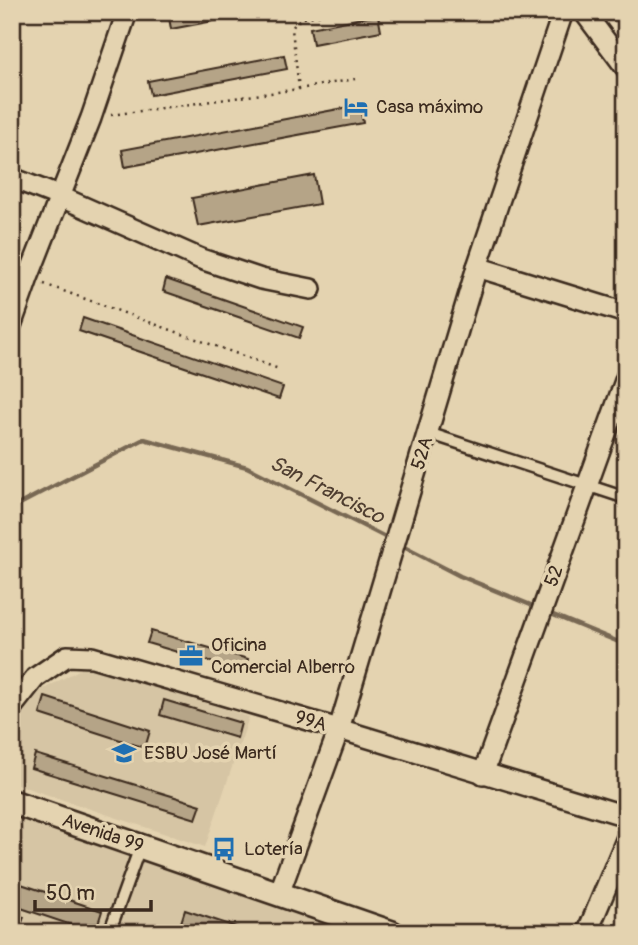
<svg xmlns="http://www.w3.org/2000/svg" width="638" height="945" viewBox="0 0 638 945" font-family="Pangolin,sans-serif">
<style>
.built{fill:#d6c5a4}
.lines{fill:none;stroke-linecap:round;stroke-linejoin:round}
.stream{stroke:#786753;stroke-width:4.5}
.building{fill:#b5a487;stroke:#3b2a1e;stroke-width:2}
.service-casing{stroke:#3b2a1e;stroke-width:15}
.minor-casing{stroke:#3b2a1e;stroke-width:24}
.tertiary-casing{stroke:#3b2a1e;stroke-width:28}
.path{stroke:#3b2a1e;stroke-width:2.5;stroke-dasharray:2 5;stroke-linecap:butt}
.service{stroke:#e4d3b0;stroke-width:10}
.minor{stroke:#e4d3b0;stroke-width:19}
.tertiary{stroke:#e4d3b0;stroke-width:23}
.labels{text-anchor:middle;dominant-baseline:central;stroke-width:7;stroke-linejoin:round;paint-order:stroke}
.poi-label{font-size:19px;fill:#3b2a1e;stroke:#e4d3b0;text-anchor:start}
.street-label{font-size:19px;fill:#3b2a1e;stroke:#e4d3b0}
.water-label{font-size:21px;font-style:italic;fill:#4f3e30;stroke:#e4d3b0}
</style>
<rect width="100%" height="100%" fill="#e4d3b0"/>
<filter id="ink" filterUnits="userSpaceOnUse"><feTurbulence type="fractalNoise" baseFrequency=".0143" numOctaves="2"/><feDisplacementMap in="SourceGraphic" scale="14" xChannelSelector="R" yChannelSelector="G"/><feConvolveMatrix kernelMatrix="1 2 1 2 8 2 1 2 1" color-interpolation-filters="sRGB"/></filter>
<g filter="url(#ink)">
<g class="built">
<polygon points="90,664 249,717 205,847 12,783 12,724 40,691"/>
<polygon points="12,813 160,866 353,933 12,933"/>
</g>
<g class="lines">
<g class="stream">
<polyline points="12,508 144,439 247,467 389,539"/>
<polyline points="400,545 460,576 538,608"/>
<polyline points="546,612 626,645"/>
</g>
</g>
<g class="building">
<polygon points="168,12 261,12 171,29"/>
<polygon points="378,15 381,31 313,44 310,28"/>
<polygon points="284,55 287,69 151,95 148,81"/>
<polygon points="360,105 363,123 125,167 122,150"/>
<polygon points="314,175 319,204 198,226 192,198"/>
<polygon points="166,279 303,327 299,338 163,291"/>
<polygon points="83,318 283,387 279,399 79,331"/>
<polygon points="151,631 248,659 245,672 147,643"/>
<polygon points="45,697 150,731 145,748 40,714"/>
<polygon points="164,700 241,723 237,738 160,715"/>
<polygon points="35,754 201,805 196,819 31,768"/>
<polygon points="12,881 102,911 95,933 12,905"/>
<polygon points="185,910 251,932 251,933 190,933 179,929"/>
<polygon points="12,913 24,917 18,933 12,933"/>
</g>
<g class="lines">
<g class="service-casing">
<g id="service">
<polyline points="428,433 626,498"/>
<polyline points="109,933 140,847"/>
</g>
</g>
<g class="minor-casing">
<g id="minor">
<polyline points="584,12 626,68"/>
<polyline points="12,178 61,197 201,259 261,279 311,289"/>
<polyline points="477,267 626,313"/>
<polyline points="12,323 28,278 91,118 127,12"/>
<polyline points="12,707 35,678 67,656 92,657 339,729 626,816"/>
<polyline points="483,774 626,378"/>
<polyline points="279,894 339,729 477,267 563,12"/>
<polyline points="587,933 626,840"/>
</g>
</g>
<g class="tertiary-casing">
<polyline id="tertiary" points="12,802 392,933"/>
</g>
<g class="path">
<path d="M299,89L292,29C297,17 308,17 320,15L322,12"/>
<polyline points="111,115 299,89 355,79"/>
<polyline points="44,284 279,369"/>
</g>
<use href="#service" class="service"/>
<use href="#minor" class="minor"/>
<use href="#tertiary" class="tertiary"/>
</g>
</g>
<defs>
<g id="hotel-bare" transform="scale(1.89)"><path d="M-6-4.5h1.5V1H6V5H4.5V3h-9V5H-6ZM-4 0a1.8 1.8 0 1 1 3.6 0ZM.5 0V-2.5h3Q6-2.5 6 0Z" fill="#1f6fb2" stroke="#e4d3b0" stroke-width="2.5" paint-order="stroke"/></g>
<g id="office-bare" transform="scale(1.89)"><path d="M-6-3h4V-5.5h4V-3h4V5H-6ZM-1-4.5V-3h2v-1.5ZM-6 0V1H6V0Z" fill="#1f6fb2" stroke="#e4d3b0" stroke-width="2.5" paint-order="stroke"/></g>
<g id="school-bare" transform="scale(1.89)"><path d="M0-5L7-2L0 1L-7-2ZM-4 1L0 2.5L4 1V4Q0 6-4 4Z" fill="#1f6fb2" stroke="#e4d3b0" stroke-width="2.5" paint-order="stroke"/></g>
<g id="bus-bare" transform="scale(1.89)"><path d="M-5-6H5V4H4V6H2V4H-2V6H-4V4H-5ZM-3.5-4V0h7V-4ZM-3.5 1.2v1.5H-2V1.2ZM2 1.2v1.5H3.5V1.2Z" fill="#1f6fb2" stroke="#e4d3b0" stroke-width="2.5" paint-order="stroke"/></g>
</defs>
<g fill-rule="evenodd">
<use href="#hotel-bare" x="356" y="107"/>
<use href="#office-bare" x="191" y="656"/>
<use href="#school-bare" x="124" y="753"/>
<use href="#bus-bare" x="224" y="849"/>
</g>
<g class="labels">
<g class="poi-label">
<text x="376" y="107">Casa máximo</text>
<text x="211" y="645">Oficina<tspan x="211" dy="22">Comercial Alberro</tspan></text>
<text x="144" y="753">ESBU José Martí</text>
<text x="244" y="849">Lotería</text>
</g>
<g class="street-label">
<text transform="translate(422 453) rotate(-73)">52A</text>
<text transform="translate(554 576) rotate(-70)">52</text>
<text transform="translate(311 721) rotate(16)">99A</text>
<text transform="translate(103 833) rotate(19)">Avenida 99</text>
</g>
<g class="water-label">
<text transform="translate(327 490) rotate(27)">San Francisco</text>
</g>
</g>
<rect width="638" height="945" fill="none" stroke="#e4d3b0" stroke-width="42"/>
<rect x="21" y="21" width="596" height="903" fill="none" stroke="#3b2a1e" stroke-width="2.5" filter="url(#ink)"/>
<path d="M35 900v10h116v-10" fill="none" stroke="#3b2a1e" stroke-width="3.5"/>
<text x="46" y="900" font-size="21" fill="#3b2a1e" stroke="#e4d3b0" stroke-width="5" paint-order="stroke">50 m</text>
</svg>
